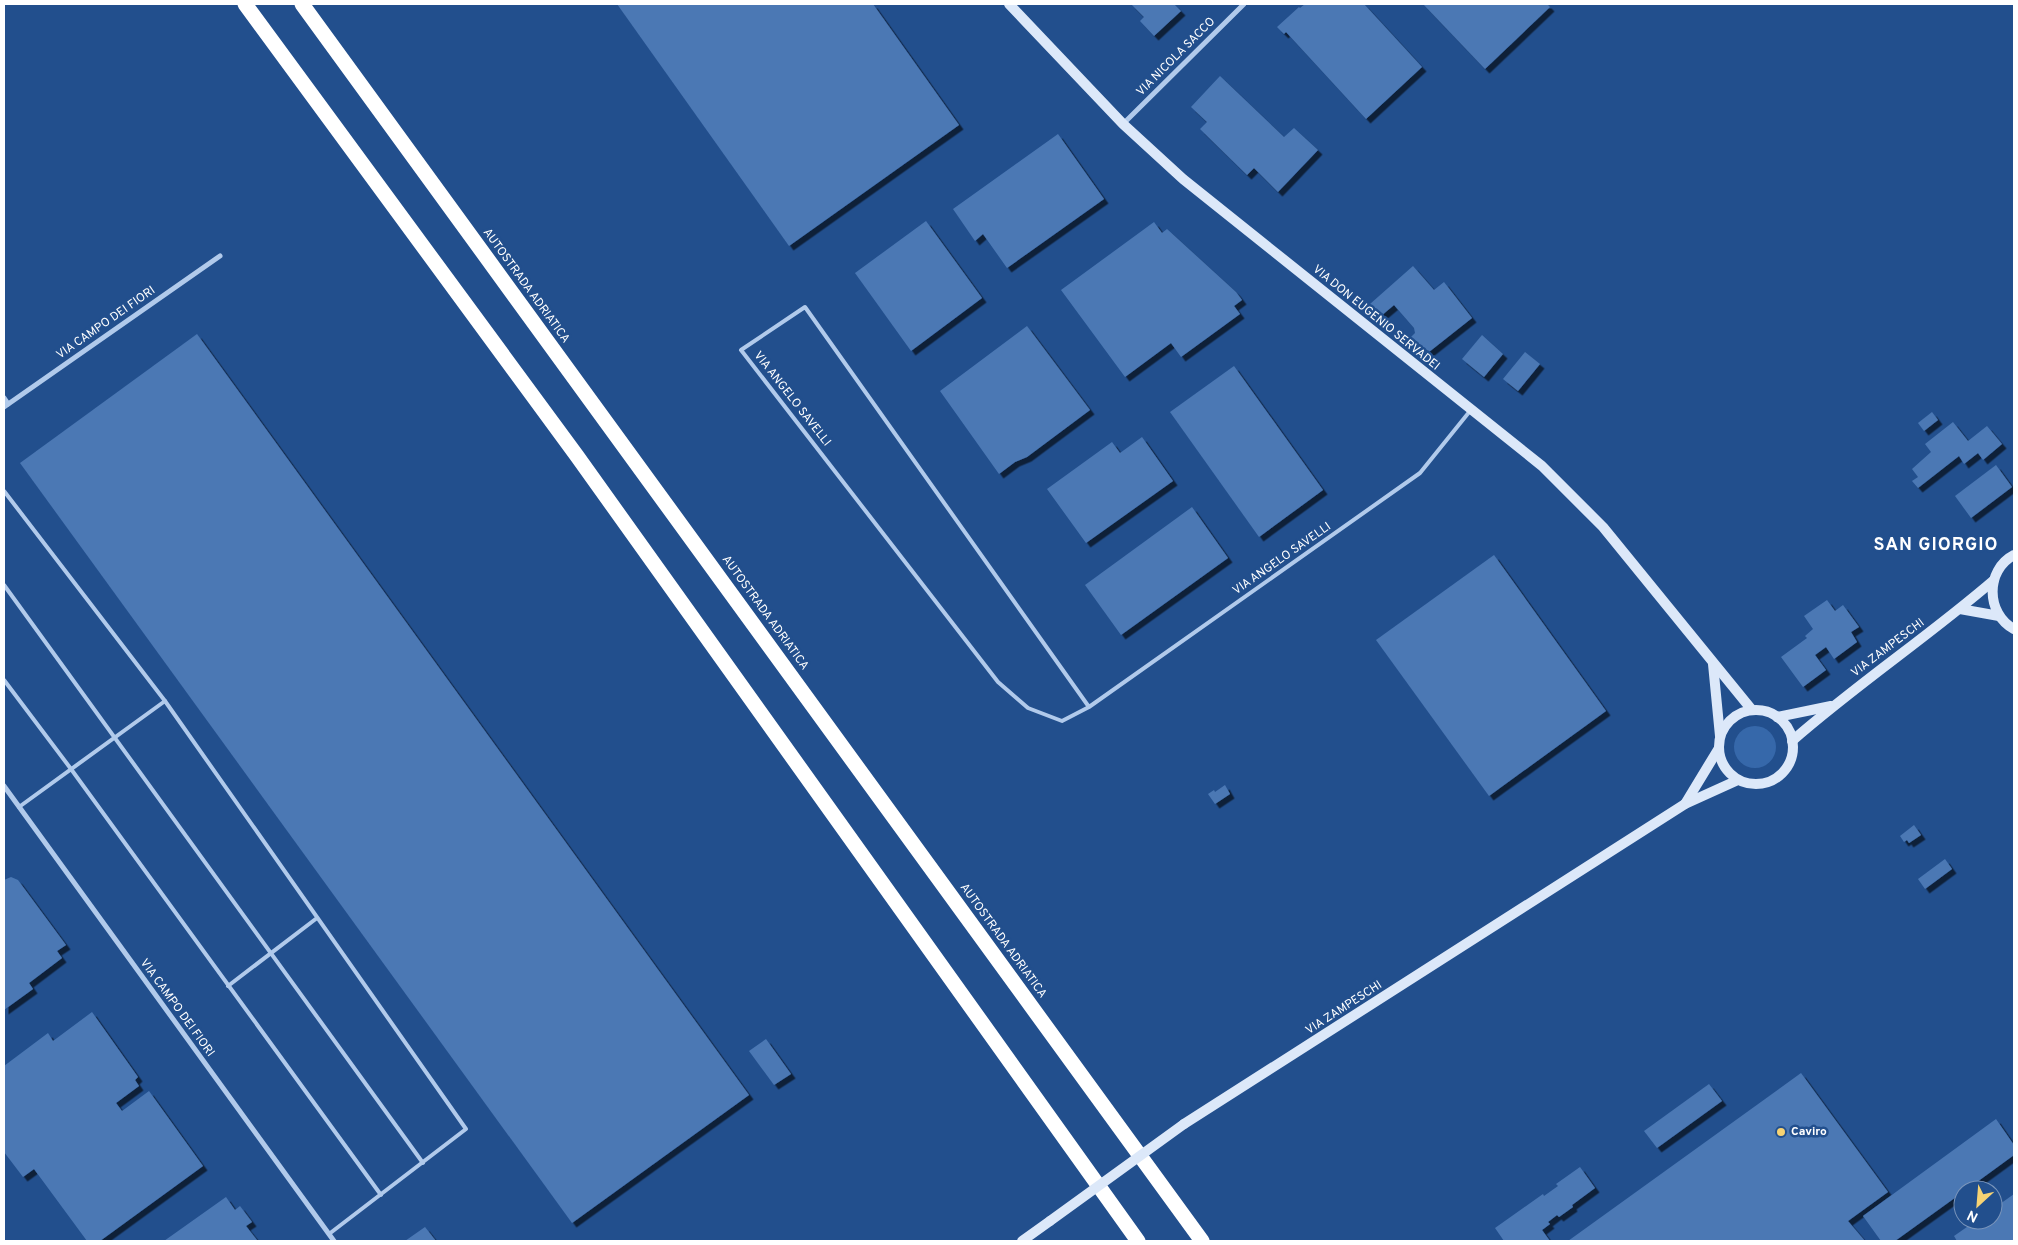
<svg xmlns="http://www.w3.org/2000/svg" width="2018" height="1245" viewBox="0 0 2018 1245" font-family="Overpass,sans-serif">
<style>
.green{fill:#3668aa}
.building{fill:#4b78b4;filter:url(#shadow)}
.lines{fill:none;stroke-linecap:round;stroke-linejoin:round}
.lane{stroke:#b1caeb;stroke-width:4}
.street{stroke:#b1caeb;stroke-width:5}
.secondary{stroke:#dce8f9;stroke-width:10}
.highway{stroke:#fff;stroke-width:15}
.secondary-bridge{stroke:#dce8f9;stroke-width:10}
.poi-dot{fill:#f7d373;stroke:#224f8d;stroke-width:2}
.labels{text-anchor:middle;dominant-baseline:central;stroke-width:5;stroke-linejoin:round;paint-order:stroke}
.street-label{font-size:12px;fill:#fff;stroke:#224f8d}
.poi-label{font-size:12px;font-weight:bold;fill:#fff;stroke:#224f8d;text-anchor:start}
.district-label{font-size:18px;font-weight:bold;letter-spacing:1px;fill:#fff;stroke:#224f8d}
</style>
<defs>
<filter id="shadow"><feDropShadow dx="4.5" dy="4.5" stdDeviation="0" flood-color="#0009"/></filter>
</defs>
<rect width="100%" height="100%" fill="#224f8d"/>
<circle class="green" cx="1755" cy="747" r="21"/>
<g class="building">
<polygon points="617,4 873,4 959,125 789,246"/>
<polygon points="1131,4 1174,4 1181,11 1154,36 1140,21 1144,17"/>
<polygon points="1305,4 1364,4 1422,67 1366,119 1286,32 1284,34 1277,27 1299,7 1300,8"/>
<polygon points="1423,4 1547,4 1550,7 1485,69"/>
<polygon points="1220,76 1284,137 1294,128 1318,150 1278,192 1254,168 1247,175 1200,129 1207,122 1191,107"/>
<polygon points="1058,134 1104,199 1007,268 983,234 975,241 953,209"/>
<polygon points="926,221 982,298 911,351 855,273"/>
<polygon points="1154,222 1162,233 1167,229 1236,292 1242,300 1234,306 1240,314 1181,357 1171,343 1125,377 1061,290"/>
<polygon points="1413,266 1434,290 1444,282 1472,318 1429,352 1411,337 1415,333 1414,328 1394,305 1381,316 1370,304"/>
<polygon points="1027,326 1090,410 1027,457 1015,462 999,474 940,391"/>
<polygon points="197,334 749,1095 572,1223 20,463"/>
<polygon points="1482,335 1503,354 1484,377 1462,359"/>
<polygon points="1525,352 1540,364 1518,391 1503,379"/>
<polygon points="1234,366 1323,490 1259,537 1170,412"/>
<polygon points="1932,412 1938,420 1924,431 1918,423"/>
<polygon points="1953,422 1968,441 1987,426 2002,444 1983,460 1978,453 1964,464 1959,456 1918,488 1912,481 1918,477 1912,469 1931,452 1925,444"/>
<polygon points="1142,437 1173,481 1086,543 1047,489 1112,442 1120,453"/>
<polygon points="1996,465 2012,487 1971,518 1955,496"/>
<polygon points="1192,507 1228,558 1121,635 1085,585"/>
<polygon points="1494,555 1606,711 1489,796 1376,640"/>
<polygon points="1827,600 1835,611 1843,605 1859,627 1851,632 1857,642 1834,659 1826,647 1815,655 1826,670 1803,687 1781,657 1807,638 1805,636 1813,629 1804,616"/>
<polygon points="1225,785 1230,794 1215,804 1208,794 1214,790 1215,792"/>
<polygon points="1914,825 1921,835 1909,843 1907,840 1904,842 1900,836"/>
<polygon points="1945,859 1952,869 1925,889 1918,879"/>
<polygon points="11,877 18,880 66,945 57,951 62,958 29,983 33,989 4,1010 4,880"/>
<polygon points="92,1012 138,1077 135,1080 139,1086 116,1103 122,1111 149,1091 203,1166 100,1241 87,1241 34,1169 23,1177 4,1152 4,1066 48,1033 53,1041"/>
<polygon points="766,1039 791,1074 774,1085 749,1051"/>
<polygon points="1801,1073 1888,1192 1848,1221 1865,1241 1568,1241"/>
<polygon points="1709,1084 1722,1101 1657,1148 1644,1131"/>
<polygon points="1996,1119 2014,1145 2014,1155 1966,1190 1963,1190 1963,1192 1895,1241 1881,1241 1863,1216"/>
<polygon points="1580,1167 1595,1188 1572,1205 1573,1207 1559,1217 1557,1215 1548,1222 1550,1224 1542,1230 1550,1241 1504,1241 1495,1228 1543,1194 1544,1196 1558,1186 1556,1184"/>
<polygon points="2014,1194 2014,1241 1957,1241 1954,1236 1977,1220 1993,1220 1993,1209"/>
<polygon points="226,1197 235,1210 240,1206 252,1222 246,1226 257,1240 164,1241"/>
<polygon points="425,1227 436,1241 405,1241"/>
</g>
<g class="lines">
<g class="lane">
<polyline points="4,491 165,701 19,807"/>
<polyline points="4,585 423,1163"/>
<polyline points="4,680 71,769 381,1195"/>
<polyline points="165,701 466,1129 329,1234"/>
<polyline points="1089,707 1062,721 1028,708 998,682 741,350 805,307 1089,707 1420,473 1470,411"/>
<polyline points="228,986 317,918"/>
</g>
<g class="street">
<polyline points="1123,124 1244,4"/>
<polyline points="4,398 8,404"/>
<polyline points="4,407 220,256"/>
<polyline points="4,786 334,1241"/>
</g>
<g class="secondary">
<polyline points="1009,4 1123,124 1183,179 1542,466 1603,527 1752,710"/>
<path d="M2014,555C1985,570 1986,614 2014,629"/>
<polyline points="1960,609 1999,616"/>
<polyline points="1713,664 1720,736"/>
<circle cx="1756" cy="747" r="37"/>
<polyline points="1777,717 1831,706"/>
<path d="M1792,741C1857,684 1929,636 1994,580"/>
<polyline points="1685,804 1719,748"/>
<polyline points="1184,1124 1685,804 1738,780"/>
<polyline points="1022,1241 1050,1221"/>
</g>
<g class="highway">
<polyline points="245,4 577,456 1138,1241"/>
<polyline points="302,4 1202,1241"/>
</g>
<polyline class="secondary-bridge" points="1050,1221 1184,1124"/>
</g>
<circle class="poi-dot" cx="1781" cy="1132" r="5"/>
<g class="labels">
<g class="street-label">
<text transform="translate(1176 57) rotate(-45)">VIA NICOLA SACCO</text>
<text transform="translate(526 286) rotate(54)">AUTOSTRADA ADRIATICA</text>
<text transform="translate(1376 318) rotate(39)">VIA DON EUGENIO SERVADEI</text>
<text transform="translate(106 323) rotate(-35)">VIA CAMPO DEI FIORI</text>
<text transform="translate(792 399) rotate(52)">VIA ANGELO SAVELLI</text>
<text transform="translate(1282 559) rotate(-35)">VIA ANGELO SAVELLI</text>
<text transform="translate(765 613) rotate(54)">AUTOSTRADA ADRIATICA</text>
<text transform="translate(1888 648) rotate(-37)">VIA ZAMPESCHI</text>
<text transform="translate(1003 941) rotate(54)">AUTOSTRADA ADRIATICA</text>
<text transform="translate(177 1008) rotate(54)">VIA CAMPO DEI FIORI</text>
<text transform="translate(1344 1008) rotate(-33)">VIA ZAMPESCHI</text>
</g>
<g class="poi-label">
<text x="1791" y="1132">Caviro</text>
</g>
<g class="district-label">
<text x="1936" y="545">SAN GIORGIO</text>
</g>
</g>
<rect width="2018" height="1245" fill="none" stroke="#ffffff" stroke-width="10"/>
<g transform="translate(1978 1205) rotate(206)"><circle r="24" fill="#224f8d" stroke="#7a95bb"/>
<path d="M0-4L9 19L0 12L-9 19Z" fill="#f7d373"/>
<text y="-8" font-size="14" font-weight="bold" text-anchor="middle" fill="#ffffff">N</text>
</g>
</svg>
